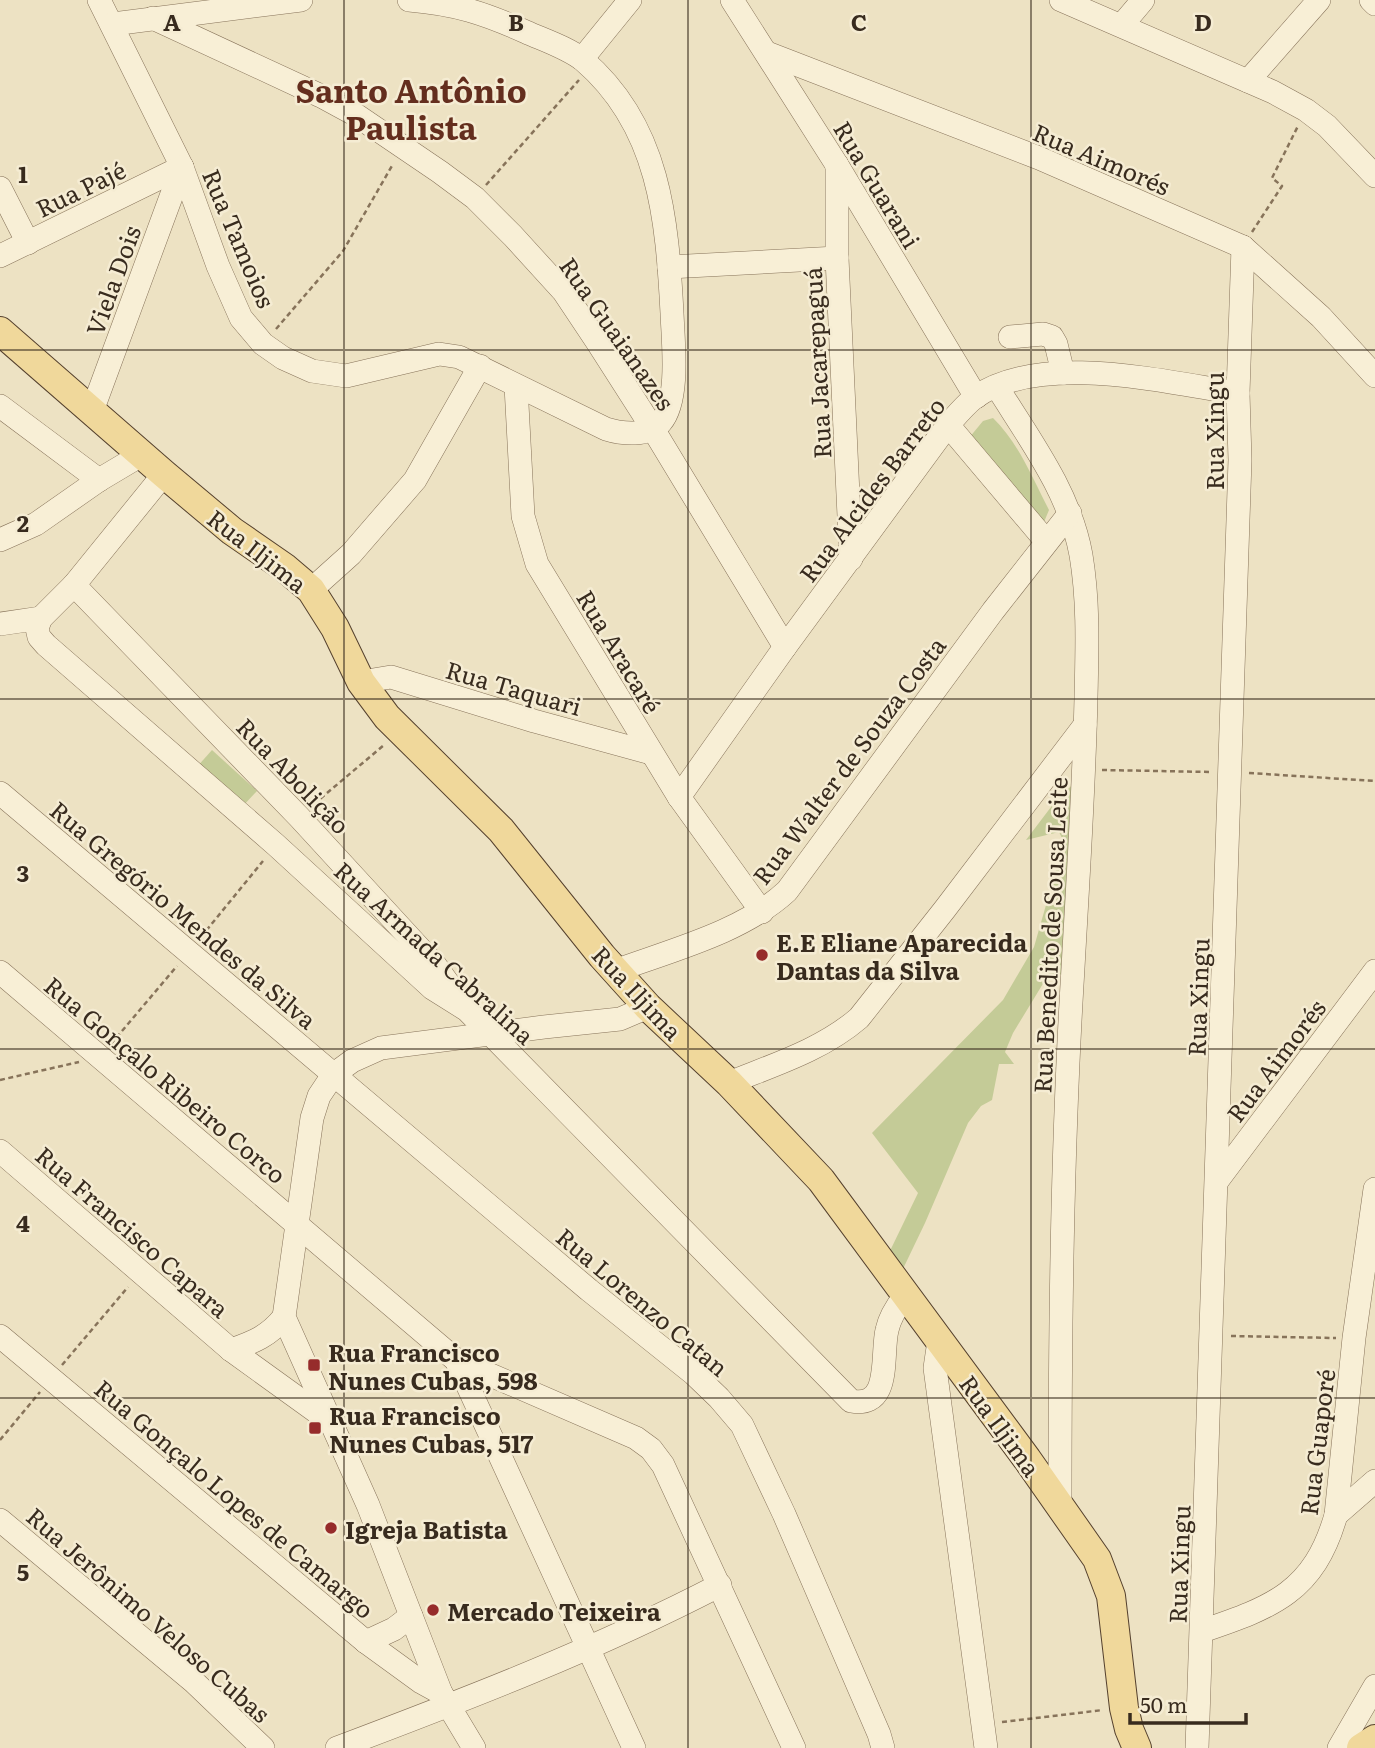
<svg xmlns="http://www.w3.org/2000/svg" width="1375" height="1748" viewBox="0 0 1375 1748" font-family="Literata,serif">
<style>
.green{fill:#c4cb97}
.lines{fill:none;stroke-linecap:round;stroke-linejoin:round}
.minor-casing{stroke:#87735a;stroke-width:24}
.major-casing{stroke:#55412e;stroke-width:30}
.path{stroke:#87735a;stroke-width:2.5;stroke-dasharray:5 3.5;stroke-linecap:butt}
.minor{stroke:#f8efd6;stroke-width:23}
.major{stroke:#f0d89b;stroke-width:28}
.grid{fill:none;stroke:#382b1e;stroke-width:2;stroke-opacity:0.55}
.poi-dot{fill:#962c2b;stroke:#f5ecd3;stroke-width:2.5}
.labels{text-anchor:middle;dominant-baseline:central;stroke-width:5;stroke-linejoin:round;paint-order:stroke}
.street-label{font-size:24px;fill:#382b1e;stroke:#f5ecd3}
.poi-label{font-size:24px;font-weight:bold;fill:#382b1e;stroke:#f5ecd3;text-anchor:start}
.district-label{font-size:32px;font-weight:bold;fill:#642e1e;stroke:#f5ecd3}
.grid-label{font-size:23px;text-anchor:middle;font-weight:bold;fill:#382b1e;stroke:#f5ecd3;stroke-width:5;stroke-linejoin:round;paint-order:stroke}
</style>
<rect width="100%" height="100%" fill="#ede2c3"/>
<g class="green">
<path d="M993,418C1018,442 1033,479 1049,510L1044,522L969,438L983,421Z"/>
<polygon points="212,750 257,791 241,808 196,768"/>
<polygon points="1073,784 1064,974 1051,976 1044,982 1013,1033 1005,1052 1014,1064 999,1064 992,1100 981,1106 968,1123 925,1223 901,1273 888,1255 918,1193 872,1133 1003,1000 1034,947 1064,842 1059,832 1026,840 1051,807"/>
</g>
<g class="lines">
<g class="minor-casing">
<g id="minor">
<path d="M99,0L182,167L218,266L241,318L263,344L283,358L312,371L346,376L439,354L459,357L606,429C622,434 649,437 661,422C680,400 673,341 672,313C667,219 660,126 583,60C568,48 544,40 526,32C484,13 456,4 409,0"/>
<polyline points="732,0 837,165 976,397"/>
<polyline points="1061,0 1273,92 1306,110 1327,126 1375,176"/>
<polyline points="1371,0 1375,4"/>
<polyline points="153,18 321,96 356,115 440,172 475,198 513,236 564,292 598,343 653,429 785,647"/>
<polyline points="113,24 301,0"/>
<polyline points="1122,25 1143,0"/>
<polyline points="767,53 1039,158 1243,247 1321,317 1375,376"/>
<polyline points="582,59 630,0"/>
<polyline points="1248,81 1319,0"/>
<polyline points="837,165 837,258 851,559"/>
<polyline points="0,188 28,243"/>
<polyline points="0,256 182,167"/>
<polyline points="669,267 837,258"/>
<polyline points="1010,337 1043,334 1052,337 1056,344 1063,373"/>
<polyline points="516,386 523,516 537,564 679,797 762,912"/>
<path d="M997,387C1030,440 1070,493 1081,555C1089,603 1087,650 1086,698C1084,788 1078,878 1073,968C1062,1147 1060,1327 1060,1507"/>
<polyline points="0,406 99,480"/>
<polyline points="92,411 182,167"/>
<polyline points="948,425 1046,541"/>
<path d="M164,474L74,585L41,618L37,628L39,637L46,645L276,845L432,988L467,1010L851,1401C892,1409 881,1355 887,1330C890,1316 897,1306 905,1296"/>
<polyline points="0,540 36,524 99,480 141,455"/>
<polyline points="74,585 299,817 435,965 460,1000"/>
<polyline points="311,590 351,554 415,480 480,366"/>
<polyline points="0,624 41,618"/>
<polyline points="361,682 391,677 534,721 651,753"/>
<polyline points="0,793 589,1290 694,1374 719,1398 742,1425 784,1514 879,1734 883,1748"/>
<path d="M679,797L785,647L948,425C956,416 964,406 974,398C1039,351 1164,382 1238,393"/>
<path d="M615,971C672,950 743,932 787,891L993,611L1070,513"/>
<polyline points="0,972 456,1360 634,1748"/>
<path d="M729,1083C773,1065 822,1050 859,1018L945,909L1085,725"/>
<polyline points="0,1151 231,1350 328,1420"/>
<polyline points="1217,1181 1375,971"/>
<polyline points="0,1336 366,1642 421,1682 441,1693"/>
<polyline points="939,1341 935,1368 986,1748"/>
<path d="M231,1350C254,1342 269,1336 284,1317"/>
<polyline points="456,1360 636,1438 651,1449 663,1465 794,1748"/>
<polyline points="1336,1515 1375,1481"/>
<polyline points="0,1520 194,1682 263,1748"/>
<path d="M1202,1631C1273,1607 1314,1592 1336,1515L1354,1338L1375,1189"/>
<polyline points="366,1642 394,1629 411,1616"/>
<path d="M337,1748C467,1699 597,1649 720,1585"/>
<polyline points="474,1748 441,1693 368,1505 284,1317 312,1118 319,1096 333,1075 352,1061 381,1048 544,1027 620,1019 648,1007"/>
<polyline points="1197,1748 1240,460 1238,393 1243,247"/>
<polyline points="1339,1748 1375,1686"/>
</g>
</g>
<g class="major-casing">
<g id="major">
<polyline points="0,331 164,474 232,531 284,567 311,590 335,628 361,682 387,717 501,830 602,956 648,1007 729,1083 821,1180 1027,1459 1097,1559 1111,1596 1124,1708 1129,1729 1137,1748"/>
<polyline points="1361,1748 1375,1739"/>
</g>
</g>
<g class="path">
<polyline points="486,185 579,80"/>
<polyline points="1252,232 1282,186 1272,178 1298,126"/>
<polyline points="276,329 343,251 393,164"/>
<polyline points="1102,770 1211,772"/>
<polyline points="1249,773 1375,781"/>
<polyline points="314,804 384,745"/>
<polyline points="201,937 263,861"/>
<polyline points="111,1044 177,966"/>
<polyline points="0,1080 79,1062"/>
<polyline points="1231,1336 1336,1338"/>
<polyline points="62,1365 128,1287"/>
<polyline points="0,1440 40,1392"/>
<polyline points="1002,1722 1103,1710"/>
</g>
<use href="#minor" class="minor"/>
<use href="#major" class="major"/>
</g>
<path class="grid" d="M344,0V1748M688,0V1748M1031,0V1748M0,350H1375M0,699H1375M0,1049H1375M0,1398H1375"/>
<g class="poi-dot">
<circle cx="762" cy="955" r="7"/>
<rect x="307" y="1358" width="14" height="14" rx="3.5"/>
<rect x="308" y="1421" width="14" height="14" rx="3.5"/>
<circle cx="331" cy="1528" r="7"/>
<circle cx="433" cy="1610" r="7"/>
</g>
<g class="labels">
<g class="street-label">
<text transform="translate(1102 158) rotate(23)">Rua Aimorés</text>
<text transform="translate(878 184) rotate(59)">Rua Guarani</text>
<text transform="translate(80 188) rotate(-26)">Rua Pajé</text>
<text transform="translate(240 238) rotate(67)">Rua Tamoios</text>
<text transform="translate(112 280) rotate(-70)">Viela Dois</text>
<text transform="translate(618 333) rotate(55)">Rua Guaianazes</text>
<text transform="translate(816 363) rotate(-93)">Rua Jacarepaguá</text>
<text transform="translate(1213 431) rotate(-90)">Rua Xingu</text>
<text transform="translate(871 489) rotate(-53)">Rua Alcides Barreto</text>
<text transform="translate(258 550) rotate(38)">Rua Iljima</text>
<text transform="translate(620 651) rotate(59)">Rua Aracaré</text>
<text transform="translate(514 687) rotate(16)">Rua Taquari</text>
<text transform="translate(848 760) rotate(-53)">Rua Walter de Souza Costa</text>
<text transform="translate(294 775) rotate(46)">Rua Abolição</text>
<text transform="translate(184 914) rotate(40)">Rua Gregório Mendes da Silva</text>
<text transform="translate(1049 935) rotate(-87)">Rua Benedito de Sousa Leite</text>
<text transform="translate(435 952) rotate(42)">Rua Armada Cabralina</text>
<text transform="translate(638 992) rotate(47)">Rua Iljima</text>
<text transform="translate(1197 997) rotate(-88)">Rua Xingu</text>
<text transform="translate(1275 1060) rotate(-53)">Rua Aimorés</text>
<text transform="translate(166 1079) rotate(40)">Rua Gonçalo Ribeiro Corco</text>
<text transform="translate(133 1231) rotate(41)">Rua Francisco Capara</text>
<text transform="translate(643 1301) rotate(40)">Rua Lorenzo Catan</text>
<text transform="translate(1001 1425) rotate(54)">Rua Iljima</text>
<text transform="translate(1316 1442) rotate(-83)">Rua Guaporé</text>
<text transform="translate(235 1498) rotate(40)">Rua Gonçalo Lopes de Camargo</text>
<text transform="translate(1178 1564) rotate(-88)">Rua Xingu</text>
<text transform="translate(149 1614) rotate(41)">Rua Jerônimo Veloso Cubas</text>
</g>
<g class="poi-label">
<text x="776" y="941">E.E Eliane Aparecida<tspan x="776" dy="28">Dantas da Silva</tspan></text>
<text x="328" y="1351">Rua Francisco<tspan x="328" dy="28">Nunes Cubas, 598</tspan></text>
<text x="329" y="1414">Rua Francisco<tspan x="329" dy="28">Nunes Cubas, 517</tspan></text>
<text x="345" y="1528">Igreja Batista</text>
<text x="447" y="1610">Mercado Teixeira</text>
</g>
<g class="district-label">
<text x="411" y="89">Santo Antônio<tspan x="411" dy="37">Paulista</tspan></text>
</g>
</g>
<g class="grid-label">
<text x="172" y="31">A</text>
<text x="516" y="31">B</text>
<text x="859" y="31">C</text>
<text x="1203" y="31">D</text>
<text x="23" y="183">1</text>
<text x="23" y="532">2</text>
<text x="23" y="882">3</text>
<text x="23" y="1232">4</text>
<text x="23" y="1581">5</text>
</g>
<path d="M1130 1713v10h116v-10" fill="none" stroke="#382b1e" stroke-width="3.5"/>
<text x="1140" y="1713" font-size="21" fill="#382b1e" stroke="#f5ecd3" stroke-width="5" paint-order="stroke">50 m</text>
</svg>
